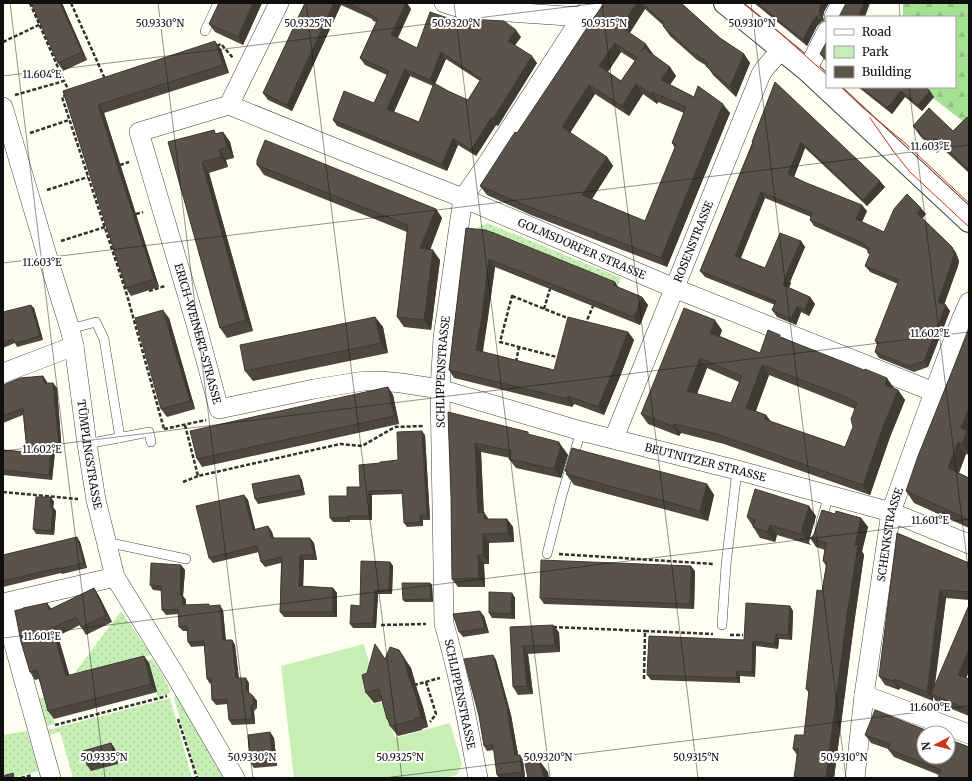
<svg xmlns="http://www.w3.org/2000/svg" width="972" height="781" viewBox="0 0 972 781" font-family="Merriweather,serif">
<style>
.grass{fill:url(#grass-dots)}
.forest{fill:url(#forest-firs)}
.park{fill:#c7efb5}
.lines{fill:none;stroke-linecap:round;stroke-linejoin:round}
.service-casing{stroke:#424242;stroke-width:10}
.minor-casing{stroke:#424242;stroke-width:20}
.tertiary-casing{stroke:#424242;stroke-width:24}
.path{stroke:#313131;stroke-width:2.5;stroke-dasharray:4 2;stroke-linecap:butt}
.service{stroke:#fff;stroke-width:9}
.minor{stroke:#fff;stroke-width:19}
.tertiary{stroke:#fff;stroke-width:22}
.tram{stroke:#cf3417;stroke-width:1}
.wall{fill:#4d4740;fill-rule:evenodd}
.shaded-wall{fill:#3e3a34}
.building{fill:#59534a;stroke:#3e3a34;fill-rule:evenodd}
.ticks{fill:none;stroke:#0f0f0f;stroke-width:1;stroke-opacity:0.45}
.labels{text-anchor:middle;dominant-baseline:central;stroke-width:4;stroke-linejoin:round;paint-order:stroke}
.street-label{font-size:11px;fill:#0f0f0f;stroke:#fff}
.ticks-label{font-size:10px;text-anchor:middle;fill:#0f0f0f;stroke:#fff;stroke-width:4;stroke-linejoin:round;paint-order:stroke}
</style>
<defs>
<pattern id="grass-dots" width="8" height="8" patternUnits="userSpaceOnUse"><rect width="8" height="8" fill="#c7efb5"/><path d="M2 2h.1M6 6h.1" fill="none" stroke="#aacc9a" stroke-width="1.8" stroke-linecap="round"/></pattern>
<pattern id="forest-firs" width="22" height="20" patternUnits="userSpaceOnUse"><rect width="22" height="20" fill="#a5e192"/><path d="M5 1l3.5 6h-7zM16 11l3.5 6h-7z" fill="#8dc07d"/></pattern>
</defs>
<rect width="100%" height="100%" fill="#fffff1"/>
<g class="grass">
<polygon points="487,223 621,278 617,288 471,231"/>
<polygon points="121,611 151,655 73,675"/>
<polygon points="153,659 168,685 170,692 169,694 158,697 149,664 45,686"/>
<polygon points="177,693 223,778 198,778 174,699 175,695"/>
<polygon points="48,696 55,724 43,727 35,700"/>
<polygon points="170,698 192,778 73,778 60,732 45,736 44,731"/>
<polygon points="27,731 39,771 13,778 3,778 3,735"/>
</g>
<polygon class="forest" points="903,3 969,3 969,126 919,87 955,87 955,17 903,17"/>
<polygon class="park" points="364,644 374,681 367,684 372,704 384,702 395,738 450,723 462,764 457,775 443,778 294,778 281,666"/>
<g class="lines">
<g class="service-casing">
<g id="service">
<polyline points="205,31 218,3"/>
<polyline points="70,329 96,322 104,339 120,438"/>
<polyline points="87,444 149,432 151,442"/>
<polyline points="821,522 829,495"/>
<polyline points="106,542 186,559"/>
<polyline points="547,554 562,495 581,431"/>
<polyline points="722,625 726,565 737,470"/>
</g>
</g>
<g class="minor-casing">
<g id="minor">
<polyline points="444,3 463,9 582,17"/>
<polyline points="834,17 841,3"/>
<polyline points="807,70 827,31"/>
<path id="s1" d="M229,105L139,132L196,324L219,409L314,389L364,381H381L401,383L440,389L581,431L737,470L891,512L969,544"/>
<path id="s2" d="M229,105L345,152L463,198L674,288L934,392"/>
<polyline points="229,105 279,3"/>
<path id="s3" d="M3,107L46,252L70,329L74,346L87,444L96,500L115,577L177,678L235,778"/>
<polyline points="3,373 74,346"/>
<path id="s4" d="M614,438L761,74L765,68L782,49"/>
<polyline points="3,603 115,577"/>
<polyline points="3,605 51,778"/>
<polyline points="864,695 969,734"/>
<path id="s5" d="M478,778C468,726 459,674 444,624L440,389L443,338L463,198L487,164L582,17L593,3"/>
<path id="s6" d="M855,778L864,695L891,512L934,392L961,320L969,302"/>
</g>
</g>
<g class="tertiary-casing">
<polyline id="tertiary" points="725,3 807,70 969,221"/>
</g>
<g class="path">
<polyline points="30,3 64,81"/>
<polyline points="71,3 105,79"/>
<polyline points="3,42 41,24"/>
<polyline points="217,46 221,44 233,58"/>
<polyline points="15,95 64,81 69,91"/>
<polyline points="67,95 62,97 127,295 164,429"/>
<polyline points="30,133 69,120"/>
<polyline points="120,165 129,162"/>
<polyline points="47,190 88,177"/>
<polyline points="136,214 143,212"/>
<polyline points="61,241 105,227"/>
<polyline points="149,291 165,286"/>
<polygon points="512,296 585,325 597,328 587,365 500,342"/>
<polyline points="544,309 550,289"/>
<polyline points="585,325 593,306"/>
<polyline points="516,362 519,347"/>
<polyline points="185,425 198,476 340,444 362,446 395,427 423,426"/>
<polyline points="164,429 206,420"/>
<polyline points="183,482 198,476"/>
<polyline points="3,492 78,499"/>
<polyline points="559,554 714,564"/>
<polyline points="381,625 426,624"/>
<polyline points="553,627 645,631"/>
<polyline points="730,635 743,635"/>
<polyline points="644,679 645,631 713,634"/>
<polyline points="426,682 436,714 430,722"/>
<polyline points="414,685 440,678"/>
<polyline points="178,719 197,778"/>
<polyline points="55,725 167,696"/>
<polyline points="21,778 32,775"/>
</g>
<use href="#service" class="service"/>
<use href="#minor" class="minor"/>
<use href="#tertiary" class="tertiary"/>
<g class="tram">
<polyline points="744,3 779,32 827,75"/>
<polyline points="841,87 862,107 905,143 969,203"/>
<polyline points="870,118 894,152 910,172 969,227"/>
</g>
</g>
<g class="wall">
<polygon points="31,3 62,3 87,60 63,71 58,63"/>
<polygon points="219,3 262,3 243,45 215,32 209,24"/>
<path d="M305,3H407L411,9L398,38L417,48L468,25L521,37L515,45L537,63L498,126L496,125L476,156L458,145L447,171L337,126L333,120L374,103L387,75L365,65L360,58L376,22L373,21L372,19L341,5L292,111L268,100L263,93ZM446,59L480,81L468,100L448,91L435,84ZM410,76L433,86L419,122L394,112Z"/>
<path d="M604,3H681L720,38L744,54L750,63L736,97L713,75L707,66L697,60L670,36L663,26H664L645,9L630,33L653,54L652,55L670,67L676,76L670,85L694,97L730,113L667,267L531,215L487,195L480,186L517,133ZM621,52L635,61L621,81L608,72ZM595,94L629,116L643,94L657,104L658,102L684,113L672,143L675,148L645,221L592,199L613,166L607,157L570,133Z"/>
<polygon points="754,3 829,3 824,12 823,17 824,21 821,22 817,26 807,46"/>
<polygon points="827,41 827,62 825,60 820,54"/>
<polygon points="221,49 229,73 104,113 159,287 131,296 126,288 63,91"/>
<polygon points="775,82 885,187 867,206 805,148 794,177 867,211 862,222 884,232 926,214 922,218 952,247 956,253 959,261 958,266 944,304 950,311 928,367 914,372 879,358 875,352 877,344 875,341 898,284 870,272 865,266 870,255 866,249 814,226 810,220 811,217 765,198 741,258 765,268 801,241 805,247 790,282 791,283 789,288 810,297 815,304 809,316 801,312 796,325 777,317 772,310 775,305 705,277 700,271 752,143 752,142"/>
<polygon points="858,87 926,87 934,97 922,111 905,97 892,114"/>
<polygon points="969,119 969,173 942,148 937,153 920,136 913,126 953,131"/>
<polygon points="214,130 216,134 223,132 230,142 234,158 226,160 228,167 209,173 253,331 227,338 220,328 168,142"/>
<polygon points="257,165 436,209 442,218 430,250 440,260 431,330 404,327 397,317 407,232 264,175"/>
<polygon points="466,228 615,282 618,287 642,297 648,305 640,325 495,267 487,324 483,352 554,370 628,332 634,340 619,379 604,415 574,404 572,407 454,378 449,370"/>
<polygon points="34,308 43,340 17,347 15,343 3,348 3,312"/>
<polygon points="375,317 383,327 388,353 253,381 245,371"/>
<polygon points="169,318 195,409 167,417 161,409"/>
<polygon points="969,329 969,455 966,454 959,473 969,478 969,528 914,503 906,491"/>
<path d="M722,330L720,336L760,353L782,337L898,390L905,400L890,437L870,495L724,444L681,433L679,436L648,424L641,414ZM707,368L739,382L731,403L697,394ZM769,375L855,409L853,427L845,447L771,422L766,415L756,411Z"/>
<polygon points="43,376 47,382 47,383 53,383 57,388 62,453 55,452 52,480 3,475 3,450 27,452 23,415 3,423 3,385"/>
<polygon points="388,387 393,395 399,424 202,467 197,459"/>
<polygon points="448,412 530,435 565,450 565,451 568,455 561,478 516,468 509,459 510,458 481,452 484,513 488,519 507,519 513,527 514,542 489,543 489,564 484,564 485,587 458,587 452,579 451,497"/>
<polygon points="425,435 430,520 423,520 423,526 407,527 404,523 403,494 372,495 372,520 350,520 350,522 333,522 330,518 347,496 360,487 380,463 398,460"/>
<polygon points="565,471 707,484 714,495 708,521 574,485 566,474 567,473"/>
<polygon points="299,475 302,480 305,495 258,504 255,499"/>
<polygon points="244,495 248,500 255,530 268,526 272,532 274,538 310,538 314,543 317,560 304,560 303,586 333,588 337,593 337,617 284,617 280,612 281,563 265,567 261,562 259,552 213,563 209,558"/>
<polygon points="51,497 54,502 53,507 56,511 54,535 36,534 33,529"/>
<polygon points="835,514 861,518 868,527 862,551 864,555 854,624 834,778 794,778 797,755 793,749 804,735 809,693 806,689 826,566 823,561 825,550 816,547 810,538 809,543 811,545 777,535 775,542 760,538 747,517 816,516 810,538 812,537"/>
<polygon points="897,533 969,563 969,600 946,598 935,685 966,678 969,679 969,716 937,703 933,697 933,701 900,688 899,690 885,685 879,676"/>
<polygon points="77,537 80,542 87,568 62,574 61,573 3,587 3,555"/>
<polygon points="390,562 393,566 392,594 378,594 376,628 353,628 350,624 360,606"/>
<polygon points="181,565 185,570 183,596 186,600 186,605 211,606 223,610 226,640 232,640 235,645 239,678 249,683 249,693 253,696 257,701 257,708 254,711 255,724 232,725 229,720 228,704 216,705 212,700 211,683 210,684 207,679 204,646 191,647 188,642 187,631 183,631 179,627 179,614 166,615 162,610 162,591 153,590 150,585"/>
<polygon points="695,571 694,609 544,604 540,598"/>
<polygon points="430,583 432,585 433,602 405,602 403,600"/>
<polygon points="94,588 99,596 112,622 86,635 80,625 58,636 69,676 144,656 149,663 157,692 54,719 48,711 39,679 35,680 30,672 47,603 51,609"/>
<polygon points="512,593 515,598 515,619 492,618 489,613"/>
<polygon points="790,606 793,611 792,640 779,639 778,649 756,646 755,677 740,676 740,683 651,680 647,675 744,640"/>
<polygon points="484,616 489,633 463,637 459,632"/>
<polygon points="510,627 559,632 560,652 528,654 533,694 518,695 513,687"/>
<polygon points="399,650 411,668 417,689 423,707 428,727 422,729 422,730 398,736 390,726 389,723 387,719 382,701 374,703 366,693 367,673 385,659"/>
<polygon points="493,655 496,660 511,715 518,755 523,760 525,777 517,778 499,778 497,775 494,750 487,751 484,746"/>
<polygon points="270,732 274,738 277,766 254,768 250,762"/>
<polygon points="865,735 969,747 939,775 894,757 888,749 871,743"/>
<polygon points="111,743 115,749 118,764 91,771 87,765"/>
</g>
<g class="shaded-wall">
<polygon points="60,3 62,3 87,60 82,52"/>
<polygon points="253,3 262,3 243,45 238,37"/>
<polygon points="334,3 340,3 341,5 292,111 287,105"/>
<polygon points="406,3 407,3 411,9 396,41 391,35"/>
<polygon points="637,3 641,3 645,9 627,36 621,27"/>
<polygon points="822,3 829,3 824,12 823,17 824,21 820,15 819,11 820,7"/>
<polygon points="864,3 870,3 865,17 858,17"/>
<polygon points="817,16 821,22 817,26 807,46 803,40 813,20"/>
<polygon points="516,30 521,37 513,48 508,41"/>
<polygon points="215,41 221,49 229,73 223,65"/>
<polygon points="615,43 621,52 605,76 599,66"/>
<polygon points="646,44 653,54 647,62 641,52"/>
<polygon points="441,52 446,59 434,86 430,80"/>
<polygon points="744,54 750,63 736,97 730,87"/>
<polygon points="532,56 537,63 498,126 493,119"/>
<polygon points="670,67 676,76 667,89 661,80"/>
<polygon points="405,69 410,76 392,116 387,109"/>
<polygon points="636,84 643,94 629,116 622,106"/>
<polygon points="589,85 595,94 568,136 562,127"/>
<polygon points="901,91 905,97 892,114 887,108"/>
<polygon points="930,91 934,97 922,111 918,105"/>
<polygon points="652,92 658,102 657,104 651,94"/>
<polygon points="723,104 730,113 667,267 661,258"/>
<polygon points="98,105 104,113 159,287 154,279"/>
<polygon points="491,118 496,125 476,156 471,150"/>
<polygon points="223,132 230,142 234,158 227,147"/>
<polygon points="453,138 458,145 447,171 442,164"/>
<polygon points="801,142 805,148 793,180 788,174"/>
<polygon points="219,150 226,160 228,167 221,157"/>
<polygon points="607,157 613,166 588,205 582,195"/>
<polygon points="202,162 209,173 253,331 246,320"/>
<polygon points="880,181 885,187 867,206 863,200"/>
<polygon points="761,192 765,198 739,262 735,256"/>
<polygon points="862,205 867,211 860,226 856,219"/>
<polygon points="921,208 926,214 922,219 917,213"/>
<polygon points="436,209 442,218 427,258 420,248"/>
<polygon points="801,241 805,247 790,282 791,283 787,291 783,285 785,277"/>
<polygon points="952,247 956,253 959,261 958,266 943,308 938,302"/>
<polygon points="433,250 440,260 431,330 424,320"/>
<polygon points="489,259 495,267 487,324 481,358 476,350"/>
<polygon points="615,282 620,290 613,285"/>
<polygon points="642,297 648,305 640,325 634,317"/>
<polygon points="810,297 815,304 809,316 805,310"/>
<polygon points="31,305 34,308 43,340 40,336"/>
<polygon points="946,305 950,311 928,367 924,361"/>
<polygon points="797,306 801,312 796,325 791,319"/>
<polygon points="163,310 169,318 195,409 190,401"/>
<polygon points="375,317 383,327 388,353 381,343"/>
<polygon points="715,320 722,330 717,343 710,333"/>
<polygon points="628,332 634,340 619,379 604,415 598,407"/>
<polygon points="700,358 707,368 694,401 687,391"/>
<polygon points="762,365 769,375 753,418 746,408"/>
<polygon points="43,376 47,382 47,388 44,383"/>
<polygon points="887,378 894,388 892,395 885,385"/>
<polygon points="53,383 57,388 62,453 59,448"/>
<polygon points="388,387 393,395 399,424 394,416"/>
<polygon points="898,390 905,400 890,437 870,495 863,485 883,427"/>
<polygon points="568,396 574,404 572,407 567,399"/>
<polygon points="969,408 969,454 962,444 961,428"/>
<polygon points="766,415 773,424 764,419"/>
<polygon points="674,424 681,433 679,436 672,426"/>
<polygon points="422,431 425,435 430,520 427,515"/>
<polygon points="559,442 568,455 561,478 554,469"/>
<polygon points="958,442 966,454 956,480 948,468"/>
<polygon points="475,443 481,452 484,522 478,513"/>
<polygon points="51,447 55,452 52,480 49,475"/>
<polygon points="299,475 302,480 305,495 302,490"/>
<polygon points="707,484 714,495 708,521 700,511"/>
<polygon points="369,491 372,495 372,520 369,516"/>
<polygon points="244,495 248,500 257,536 253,530"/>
<polygon points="51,497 54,502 53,507 56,511 54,535 51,531 50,507"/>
<polygon points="809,506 816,516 809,539 809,543 811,545 802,532 802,529"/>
<polygon points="484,512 490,521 484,519"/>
<polygon points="420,515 423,520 423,526 420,522"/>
<polygon points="347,516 350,520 350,522 347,518"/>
<polygon points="861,518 868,527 862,551 864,555 854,624 834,778 826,778 855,545"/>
<polygon points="507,519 513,527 514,542 508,533"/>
<polygon points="770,525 777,535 775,542 767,532"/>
<polygon points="268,526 272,532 275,544 271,538"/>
<polygon points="483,534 489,543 489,564 483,555"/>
<polygon points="77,537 80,542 87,568 84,563"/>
<polygon points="310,538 314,543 317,560 314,555"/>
<polygon points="300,555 304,560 303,591 299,586"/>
<polygon points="478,555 484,564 485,587 479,578"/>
<polygon points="390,562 393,566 392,594 389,590"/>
<polygon points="181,565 185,570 183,596 186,600 186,610 183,605 180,595"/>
<polygon points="691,566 695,571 694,609 690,604"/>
<polygon points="430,583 432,585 433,602 431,599"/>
<polygon points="94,588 99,596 112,622 106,615"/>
<polygon points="333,588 337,593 337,617 333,612"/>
<polygon points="375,590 378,594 376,628 373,623"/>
<polygon points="940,590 946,598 933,695 931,694 933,697 933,701 927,692"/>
<polygon points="512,593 515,598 515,619 511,614"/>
<polygon points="47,603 53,611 49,610"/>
<polygon points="220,605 223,610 226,645 223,640"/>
<polygon points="790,606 793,611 792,640 788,635"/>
<polygon points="480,611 484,616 489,633 485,628"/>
<polygon points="553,625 559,632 560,652 555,645"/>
<polygon points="52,628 58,636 72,684 66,676"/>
<polygon points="776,634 779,639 778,649 774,644"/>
<polygon points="232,640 235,645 239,683 236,678"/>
<polygon points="753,641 756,646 755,677 752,672"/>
<polygon points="523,646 528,654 533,694 527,686"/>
<polygon points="969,649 969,672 964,683 958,675"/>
<polygon points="493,655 496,660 511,715 508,710"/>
<polygon points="144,656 149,663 157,692 151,684"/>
<polygon points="404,658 411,668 417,689 423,707 428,727 421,717 409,678"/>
<polygon points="737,671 740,676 740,683 736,678"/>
<polygon points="246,678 249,683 249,695 246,690"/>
<polygon points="894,679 900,688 899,690 893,681"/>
<polygon points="253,696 257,701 257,708 254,703"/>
<polygon points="251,706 254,711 255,724 252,719"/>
<polygon points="507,710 511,715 519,760 515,755"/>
<polygon points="270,732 274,738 277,766 273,760"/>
<polygon points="111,743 115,749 118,764 115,758"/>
<polygon points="520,755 523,760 525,777 522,772"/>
<polygon points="539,760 548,772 549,778 544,778"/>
</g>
<g class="building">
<polygon points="31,3 60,3 82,52 58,63"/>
<polygon points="219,3 253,3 238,37 209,24"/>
<polygon points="305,3 334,3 287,105 263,93"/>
<path d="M347,3H406L391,35L417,48L430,12L468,25V19L504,21L516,30L508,41L532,56L493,119L491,118L471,150L453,138L442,164L333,120L344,91L374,103L389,71L360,58L378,19L369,14V13ZM441,52L481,79L468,100L448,91L434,83L419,122L387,109L405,69L430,80Z"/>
<path d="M604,3H637L621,27L646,44L641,52L644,48L670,67L661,80L694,97L698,86L723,104L661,258L525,205L480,186L500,155L515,132L517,133ZM615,43L637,58L621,81L599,66ZM636,84L651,94L652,92L686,107L672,143L676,145L662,179L645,221L582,195L607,157L562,127L589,85L622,106Z"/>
<polygon points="642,3 681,3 720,38 744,54 730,87 706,66 708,62 690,51 663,26 665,24"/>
<polygon points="757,3 822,3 820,7 819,11 820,15 817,16 813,20 803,40"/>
<polygon points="846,3 864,3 858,17 839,17"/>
<polygon points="215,41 223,65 98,105 154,279 126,288 63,91"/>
<polygon points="827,41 827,59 820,54"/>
<polygon points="775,82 880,181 863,200 801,142 788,174 804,182 862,205 856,219 884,232 894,209 907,194 921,208 917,213 952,247 954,254 953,259 938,302 946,305 924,361 909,366 875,352 878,342 875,341 899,280 865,266 870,254 868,253 869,248 864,246 865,244 810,220 812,213 761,192 735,256 765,268 780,233 801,241 785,277 786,277 783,285 810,297 805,310 797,306 791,319 772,310 776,301 700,271 753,143 752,142"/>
<polygon points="861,87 926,87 930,91 918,105 901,91 887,108"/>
<polygon points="929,108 953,131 967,117 969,119 969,170 935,138 930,143 913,126"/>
<polygon points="214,130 215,134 223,132 227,147 219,150 221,157 202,162 246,320 220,328 168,142"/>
<polygon points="265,140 436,209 420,248 433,250 424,320 397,317 408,225 257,165 257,160"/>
<polygon points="466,228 485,230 494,233 615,282 613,285 642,297 634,317 489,259 482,316 476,350 554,370 568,317 628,332 613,371 598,407 568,396 567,399 449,370"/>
<polygon points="31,305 40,336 15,343 13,339 3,343 3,312"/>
<path d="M684,308L715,320L710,333L760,353L768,330L780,335V337L864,370L865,369L887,378L885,385L898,390L883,427L863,485L717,434L674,424L672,426L641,414ZM700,358L742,376L731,403L687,391ZM762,365L846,397L857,403L851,419L853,427L845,447L764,419L766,415L746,408Z"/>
<polygon points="163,310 190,401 161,409 135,318"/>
<polygon points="375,317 381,343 245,371 240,345"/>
<polygon points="969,329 969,408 961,428 967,431 962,444 958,442 948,468 969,478 969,520 906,491 918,456"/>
<polygon points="43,376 44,383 53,383 59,448 51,447 49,475 3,470 3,450 27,452 23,408 3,416 3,385 20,378"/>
<polygon points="388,387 394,416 197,459 190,431"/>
<polygon points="448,412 528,432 528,434 559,442 558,445 561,446 554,469 509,459 511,451 475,443 478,513 484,512 484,519 507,519 508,533 483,534 483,555 478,555 479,578 452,579 451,497"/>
<polygon points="422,431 427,515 420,515 420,522 404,523 402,490 369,491 369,516 347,516 347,518 330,518 329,496 347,496 347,487 360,487 359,465 380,463 380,462 398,460 397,432"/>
<polygon points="572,448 707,484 700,511 566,474 567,471 565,471"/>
<polygon points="299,475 302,490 255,499 252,484"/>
<polygon points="755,489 809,506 802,529 802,532 804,535 770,525 767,532 753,527 755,520 747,517"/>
<polygon points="244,495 253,530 268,526 271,538 310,538 314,555 300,555 299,586 333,588 333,612 280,612 282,557 261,562 257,546 209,558 196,506"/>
<polygon points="36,497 51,497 50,507 53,507 51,531 33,529"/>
<polygon points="822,510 835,514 836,511 861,518 855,545 858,546 847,615 826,778 794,778 798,749 793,749 795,735 804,735 809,690 806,689 817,590 822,591 827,562 823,561 826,543 810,538 812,537 814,534"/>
<polygon points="897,533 969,563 969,592 940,590 927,692 894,679 893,681 879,676"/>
<polygon points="77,537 84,563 58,569 58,568 3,581 3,555"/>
<polygon points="541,560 691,566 690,604 540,598"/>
<polygon points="361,561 390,562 389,590 375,590 373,623 350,624 351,605 360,606"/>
<polygon points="151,563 181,565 180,595 182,595 183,605 209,604 209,606 220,605 223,640 232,640 236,678 246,678 246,690 253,696 254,703 251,706 252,719 229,720 227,699 212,700 211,678 207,679 204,641 188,642 187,626 179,627 178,609 162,610 161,586 150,585"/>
<polygon points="402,583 430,583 431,599 403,600"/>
<polygon points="94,588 106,615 81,627 76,617 52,628 66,676 144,656 151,684 48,711 37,670 30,672 21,642 15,611 23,609 23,608 47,603 49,610"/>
<polygon points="489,592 512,593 511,614 489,613"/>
<polygon points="746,603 790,606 788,635 776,634 774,644 753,641 752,672 737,671 736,678 647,675 649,636 744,640"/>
<polygon points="969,605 969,649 958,675 969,679 969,710 931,694"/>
<polygon points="480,611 485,628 459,632 453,614"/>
<polygon points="553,625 555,645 523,646 527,686 513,687 510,627"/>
<polygon points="375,644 385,659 390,647 399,650 404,658 409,678 416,696 421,717 414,718 415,720 390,726 388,718 387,719 379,689 366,693 362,675 367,673"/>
<polygon points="493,655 508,710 507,710 515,755 520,755 522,772 497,775 493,745 484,746 479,716 464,659"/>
<polygon points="875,710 933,733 924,733 924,757 948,757 948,739 969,747 969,778 938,778 941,770 888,749 890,744 865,735"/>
<polygon points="270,732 273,760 250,762 248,735"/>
<polygon points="111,743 115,758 87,765 83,751"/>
<polygon points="539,760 544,778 528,778 525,764"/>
<polygon points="13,773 14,778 3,778 3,776"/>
</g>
<path class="ticks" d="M10,3L105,778M158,3L253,778M306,3L402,778M454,3L550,778M602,3L698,778M751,3L846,778M899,3L900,17M3,76L600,3M909,87L969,576M3,263L969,145M3,451L969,332M3,638L969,519M384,778L969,706"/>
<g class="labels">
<g class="street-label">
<text stroke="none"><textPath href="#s4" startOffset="212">ROSENSTRASSE</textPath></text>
<text stroke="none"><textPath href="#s2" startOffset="381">GOLMSDORFER STRASSE</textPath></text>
<text stroke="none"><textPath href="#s1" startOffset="304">ERICH-WEINERT-STRASSE</textPath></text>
<text stroke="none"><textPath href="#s5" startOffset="410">SCHLIPPENSTRASSE</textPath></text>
<text stroke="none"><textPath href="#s3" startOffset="359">TÜMPLINGSTRASSE</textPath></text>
<text stroke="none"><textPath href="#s1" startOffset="882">BEUTNITZER STRASSE</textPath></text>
<text stroke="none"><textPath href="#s6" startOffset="246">SCHENKSTRASSE</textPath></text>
<text transform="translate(460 694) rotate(78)">SCHLIPPENSTRASSE</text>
</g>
</g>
<g class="ticks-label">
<text x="160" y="27">50.9330°N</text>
<text x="308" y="27">50.9325°N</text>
<text x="456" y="27">50.9320°N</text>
<text x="604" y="27">50.9315°N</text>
<text x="752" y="27">50.9310°N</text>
<text x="42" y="78">11.604°E</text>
<text x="930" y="150">11.603°E</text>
<text x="42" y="266">11.603°E</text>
<text x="930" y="337">11.602°E</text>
<text x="42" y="453">11.602°E</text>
<text x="930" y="524">11.601°E</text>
<text x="42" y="640">11.601°E</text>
<text x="930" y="711">11.600°E</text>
<text x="104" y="761">50.9335°N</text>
<text x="252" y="761">50.9330°N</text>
<text x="400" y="761">50.9325°N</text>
<text x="548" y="761">50.9320°N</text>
<text x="696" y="761">50.9315°N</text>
<text x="844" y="761">50.9310°N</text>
</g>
<rect width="972" height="781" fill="none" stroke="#0f0f0f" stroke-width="8"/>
<rect x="826" y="16" width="130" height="72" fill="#ffffff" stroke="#9f9f9f"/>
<rect x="834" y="29" width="20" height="6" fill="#ffffff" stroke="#9f9f9f"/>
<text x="862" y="36" font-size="12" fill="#0f0f0f">Road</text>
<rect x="834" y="46" width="20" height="12" fill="#c7efb5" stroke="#9f9f9f"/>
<text x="862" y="56" font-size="12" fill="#0f0f0f">Park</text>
<rect x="834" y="66" width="20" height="12" fill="#59534a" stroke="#9f9f9f"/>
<text x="862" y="76" font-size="12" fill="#0f0f0f">Building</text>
<g transform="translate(936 745) rotate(263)"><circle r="19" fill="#ffffff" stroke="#9f9f9f"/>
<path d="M0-3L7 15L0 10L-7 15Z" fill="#cf3417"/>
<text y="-6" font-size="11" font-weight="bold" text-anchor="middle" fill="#0f0f0f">N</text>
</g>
</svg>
